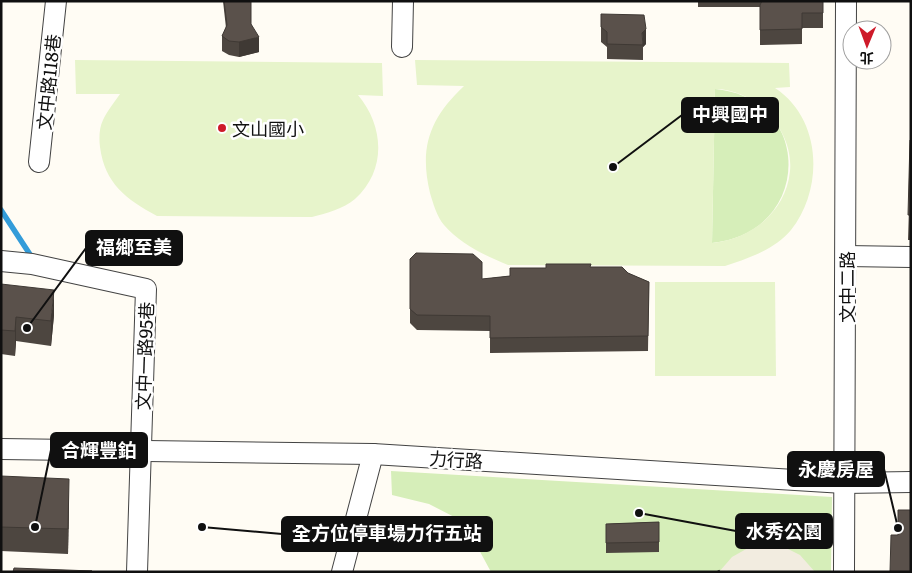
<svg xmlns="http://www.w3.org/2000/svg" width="912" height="573" viewBox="0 0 912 573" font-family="Literata,'Noto Sans TC',serif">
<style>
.green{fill:#d6eeb9}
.pitch{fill:#e7f4cb;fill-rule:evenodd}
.plaza{fill:#f2ece0}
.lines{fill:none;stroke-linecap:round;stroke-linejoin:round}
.stream{stroke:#339cd9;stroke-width:5.5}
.minor-casing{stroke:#434343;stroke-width:22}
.path{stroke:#323232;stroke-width:3;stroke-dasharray:5 2.5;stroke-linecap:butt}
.minor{stroke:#fff;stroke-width:20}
.wall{fill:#4d4640}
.shaded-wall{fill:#3f3934}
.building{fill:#5a514b;stroke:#3f3934}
.poi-dot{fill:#ce1a29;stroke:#fff;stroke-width:2}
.labels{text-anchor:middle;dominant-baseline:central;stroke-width:5;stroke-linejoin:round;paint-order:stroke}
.street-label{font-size:18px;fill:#101010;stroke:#fff}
.poi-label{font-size:18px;fill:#101010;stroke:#fff;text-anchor:start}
.leader{fill:none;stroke:#101010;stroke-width:2}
.callout-dot{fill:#101010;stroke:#fff;stroke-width:2}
.callout{fill:#101010;stroke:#101010;stroke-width:2}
.callout-label{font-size:19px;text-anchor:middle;font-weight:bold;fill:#fff}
</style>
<rect width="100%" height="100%" fill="#fffcf4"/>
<g class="green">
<path d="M715,89C814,98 813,233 712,243Z"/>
<polygon points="391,471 832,497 831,572 491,572 464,522 429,504 392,495"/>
</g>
<g class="pitch">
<path d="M75,60L382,63L383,96L358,95C384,126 387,170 355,199C343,209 327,213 312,217L157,216C126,199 105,184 100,147C99,139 99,128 103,120C107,111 114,103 120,94H76Z"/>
<path d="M415,60L789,63L790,87L775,88C822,119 824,188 791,230C774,250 749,258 725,266L508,265C486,256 460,244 444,225C437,217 433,203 430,193C419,147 430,118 464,86L417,85ZM715,89C755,89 794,130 790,171C786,212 751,239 712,243Z"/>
<polygon points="655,282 775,282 776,376 655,376"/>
</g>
<polygon class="plaza" points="766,544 784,547 800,555 815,572 719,572 732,557 748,548"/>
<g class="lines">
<polyline class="stream" points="1,210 31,256"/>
<g class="minor-casing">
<g id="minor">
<polyline points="402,47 403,1"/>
<polyline points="39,162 56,1"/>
<polyline points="846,256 911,257"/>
<polyline points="1,261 32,264 146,289 137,572"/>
<polyline points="1,449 373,454 844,483 911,482"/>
<polyline points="342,572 373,454"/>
<polyline points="844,572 846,1"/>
</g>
</g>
<polyline class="path" points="718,572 720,571"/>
<use href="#minor" class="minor"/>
</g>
<g class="wall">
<polygon points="223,1 251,1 251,24 259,52 239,57 229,55 222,51 222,36 226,28"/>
<polygon points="698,1 823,1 823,28 802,28 802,44 760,45 760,7 698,7"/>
<polygon points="601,27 646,44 643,47 643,60 607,59 607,47 601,42"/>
<polygon points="911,140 911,240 908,240"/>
<polygon points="410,259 482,279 510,276 546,268 546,264 591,267 628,273 649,282 648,351 490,353 490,331 417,330 410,323"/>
<polygon points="1,284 54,315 51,346 16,341 15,356 1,354"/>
<polygon points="1,476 69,503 68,554 1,551"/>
<polygon points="659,522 659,552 606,553 606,524"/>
</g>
<g class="shaded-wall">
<polygon points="646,29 646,44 643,47 642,33"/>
<polygon points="259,37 259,52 239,57 239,42"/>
<polygon points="54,290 54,315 51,346 51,321"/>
<polygon points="16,317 16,341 15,356 15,331"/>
<polygon points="69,479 69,503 68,554 68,529"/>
</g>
<g class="building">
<polygon points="224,1 251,1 251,24 259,37 239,42 229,41 222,36 227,25"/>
<polygon points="762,1 823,1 823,13 802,13 802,29 760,30 760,5"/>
<polygon points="601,14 644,15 646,29 642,33 643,45 607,44 607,32 601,27"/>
<polygon points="910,140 911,140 911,215 908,215"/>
<polygon points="416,253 473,254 482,262 482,279 510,276 510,268 546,268 546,264 591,264 590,267 622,267 628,273 649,282 648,336 490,338 490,316 417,315 410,309 410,259"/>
<polygon points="1,284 54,290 51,321 16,317 15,331 1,330"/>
<polygon points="1,476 69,479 68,529 1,527"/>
<polygon points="898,510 911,510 911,572 890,572 891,535 898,535"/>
<polygon points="659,522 659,542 606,543 606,524"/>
<polygon points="14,568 92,571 13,572"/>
</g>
<circle class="poi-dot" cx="222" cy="128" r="5"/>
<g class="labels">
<g class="street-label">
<text transform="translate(48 82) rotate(-84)">文中路118巷</text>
<text transform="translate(846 287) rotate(-90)">文中二路</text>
<text transform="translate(144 356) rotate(-88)">文中一路95巷</text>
<text transform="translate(456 459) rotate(3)">力行路</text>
</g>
<g class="poi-label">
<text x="232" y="128">文山國小</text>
</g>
</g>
<path class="leader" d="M613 167L682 115M27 328L86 248M35 527L51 450M898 528L884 469M639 513L736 531M202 527L282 534"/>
<g class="callout-dot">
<circle cx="613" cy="167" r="5"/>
<circle cx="27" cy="328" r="5"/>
<circle cx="35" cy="527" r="5"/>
<circle cx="898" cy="528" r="5"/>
<circle cx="639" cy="513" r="5"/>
<circle cx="202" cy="527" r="5"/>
</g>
<g class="callout">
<rect x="682" y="98" width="96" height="34" rx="5"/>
<rect x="86" y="231" width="96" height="34" rx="5"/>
<rect x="51" y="433" width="96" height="34" rx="5"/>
<rect x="788" y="452" width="96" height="34" rx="5"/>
<rect x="736" y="514" width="96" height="34" rx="5"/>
<rect x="282" y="517" width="210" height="34" rx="5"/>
</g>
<g class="callout-label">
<text x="730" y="121">中興國中</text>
<text x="134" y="254">福鄉至美</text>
<text x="99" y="457">合輝豐鉑</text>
<text x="836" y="476">永慶房屋</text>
<text x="784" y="538">水秀公園</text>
<text x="387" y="540">全方位停車場力行五站</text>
</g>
<rect width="912" height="573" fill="none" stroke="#101010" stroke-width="5"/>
<g transform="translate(867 45) rotate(181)"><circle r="24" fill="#ffffff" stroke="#9f9f9f"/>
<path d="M0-4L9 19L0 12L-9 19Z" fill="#ce1a29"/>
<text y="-8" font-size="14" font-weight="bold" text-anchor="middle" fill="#101010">北</text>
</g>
</svg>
